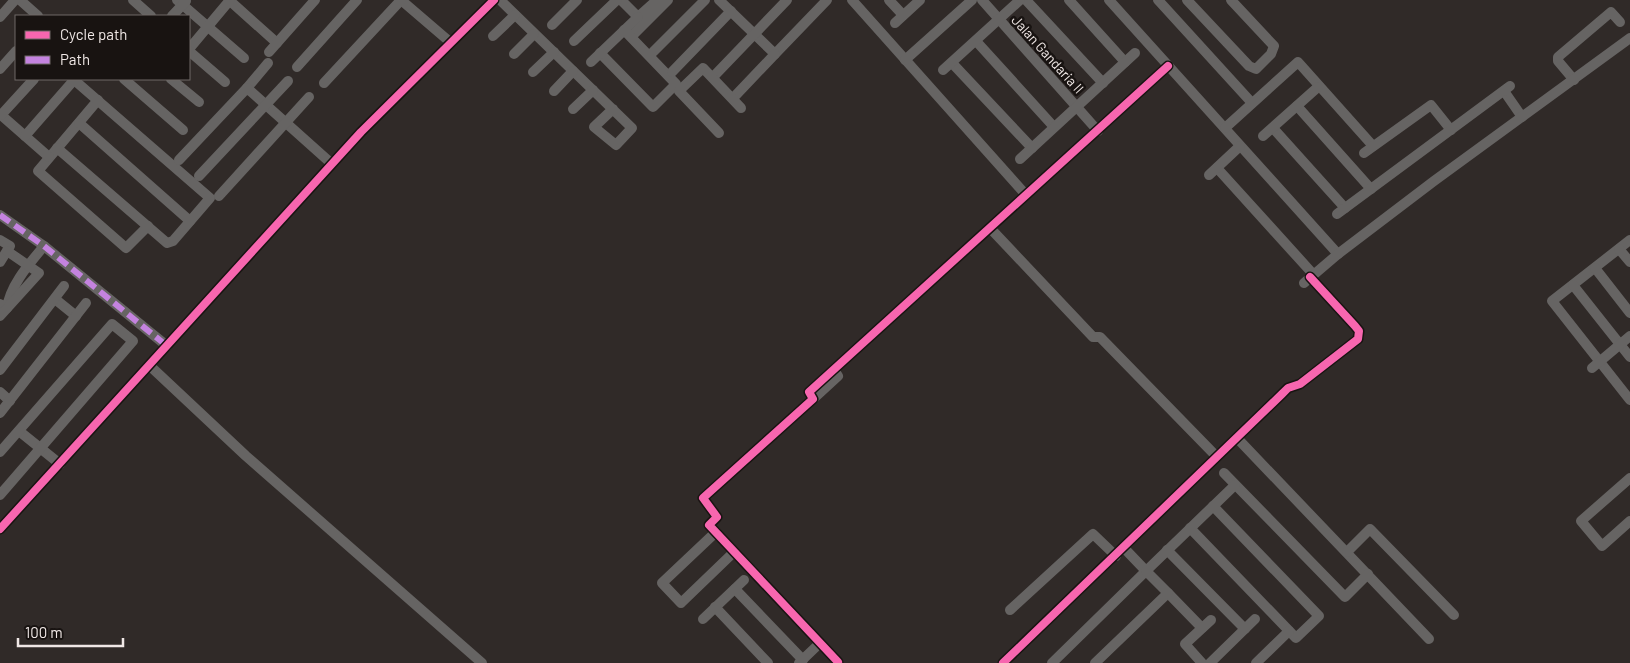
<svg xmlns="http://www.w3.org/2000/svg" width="1630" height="663" viewBox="0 0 1630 663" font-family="Barlow,sans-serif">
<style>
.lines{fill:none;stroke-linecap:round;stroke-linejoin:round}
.minor{stroke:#666463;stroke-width:10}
.quiet{stroke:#c483df;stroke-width:6;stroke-dasharray:12 6;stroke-linecap:butt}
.cycleway-casing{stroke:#181311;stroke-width:11}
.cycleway{stroke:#f766af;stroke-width:8}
.labels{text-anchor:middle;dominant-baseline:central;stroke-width:5;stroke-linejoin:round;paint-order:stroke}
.street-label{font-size:14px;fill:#f0e8e6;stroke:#181311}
</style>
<rect width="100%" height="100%" fill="#302a28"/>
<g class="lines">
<g class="minor">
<polyline points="20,0 38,16"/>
<polyline points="133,0 151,16"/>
<polyline points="177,0 244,58"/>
<polyline points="229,0 277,43"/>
<polyline points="401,0 450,42"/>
<path d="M500,0C544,43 588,85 632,128L616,145L594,127L613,109"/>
<polyline points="621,0 638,17 657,0"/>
<polyline points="719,0 775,54 827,0"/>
<polyline points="852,0 1026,195"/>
<polyline points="889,0 903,15"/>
<polyline points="982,0 1098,131"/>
<polyline points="1026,0 1103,83"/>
<polyline points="1069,0 1125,62"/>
<polyline points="1109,0 1338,254"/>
<polyline points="1158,0 1252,103"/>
<polyline points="1187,0 1249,66 1256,69 1271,54 1274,46 1231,0"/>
<polyline points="172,16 186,1"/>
<polyline points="0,17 15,0"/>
<polyline points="895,23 920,0"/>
<polyline points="552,25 577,0"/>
<polyline points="634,34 668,0"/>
<polyline points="493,36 515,15"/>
<polyline points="574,41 617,0"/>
<polyline points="976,41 1054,127"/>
<polyline points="189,49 230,0"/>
<polyline points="189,51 225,82"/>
<polyline points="269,52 315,0"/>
<polyline points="653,52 705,0"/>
<polyline points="600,53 653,107 676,84 624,30"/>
<polyline points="514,54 534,34"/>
<polyline points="905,60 972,0"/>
<polyline points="591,62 638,17"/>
<polyline points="952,63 1032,148"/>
<polyline points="297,67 357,0"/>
<polyline points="0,69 16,51"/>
<polyline points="943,70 1020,0"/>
<polyline points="533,72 554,52"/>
<polyline points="672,72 731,11"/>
<polyline points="715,75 787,0"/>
<polyline points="124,79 183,130"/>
<polyline points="171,79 199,102"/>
<polyline points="1574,80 1558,61 1558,57 1611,12 1620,22"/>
<polyline points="324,83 401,0"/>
<polyline points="247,88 268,63"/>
<polyline points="554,91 573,71"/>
<polyline points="1504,91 1522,117"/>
<polyline points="736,95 775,54"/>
<polyline points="98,100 38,171 126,248 148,226"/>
<polyline points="1297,106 1371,189"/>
<polyline points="573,109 593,90"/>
<polyline points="0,114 49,157"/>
<polyline points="1,115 34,79"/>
<polyline points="79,123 190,221"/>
<polyline points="1225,128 1298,62 1373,146"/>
<polyline points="1273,128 1345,208"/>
<polyline points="719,133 679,91 703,68 741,108"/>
<polyline points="25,136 74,80"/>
<polyline points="1263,136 1318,87"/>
<polyline points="57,148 167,243 173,241 210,198 73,79"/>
<polyline points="1364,153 1431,105 1451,130"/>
<polyline points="1020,159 1135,53"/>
<polyline points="179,160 247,88 332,164"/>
<polyline points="1217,168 1313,274"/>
<polyline points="1209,175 1240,146"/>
<polyline points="199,176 288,81"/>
<polyline points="219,196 309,97"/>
<polyline points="1337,214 1510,86"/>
<polyline points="0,215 44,246 167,346"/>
<polyline points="990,228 1093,337 1100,337 1217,457"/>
<polyline points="0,240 10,246 0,262"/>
<polyline points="1630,240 1552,301 1630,400"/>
<polyline points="1619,249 1630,262"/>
<polyline points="1595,268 1630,313"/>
<polyline points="1304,283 1338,254 1434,181 1630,38"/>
<polyline points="1573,285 1630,357"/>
<polyline points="55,299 76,316"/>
<path d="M0,304L7,308C10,285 30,263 44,246"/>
<polyline points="0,316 39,273 7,251"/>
<polyline points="149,365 246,456 482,663"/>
<polyline points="1592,368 1630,336"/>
<polyline points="0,370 64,286"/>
<polyline points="0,392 10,401"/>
<polyline points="813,399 838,376 834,370"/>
<polyline points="0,413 86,303"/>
<polyline points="19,431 60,464"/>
<polyline points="1237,438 1429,639"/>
<polyline points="0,452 112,324 133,341 0,495"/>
<polyline points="1224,473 1345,597 1368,574"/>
<polyline points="1630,478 1581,521 1602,546 1630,521"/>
<polyline points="1190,528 1296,638 1319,616 1213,506"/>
<polyline points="0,529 361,132 494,0"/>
<polyline points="716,532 662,583 681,603 734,552"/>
<polyline points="1167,550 1245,629"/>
<polyline points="1347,552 1370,529 1454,615"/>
<polyline points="735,589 803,660"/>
<polyline points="1168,593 1202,628"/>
<polyline points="715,607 768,663"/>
<polyline points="1010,610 1093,534 1116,556"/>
<polyline points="703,619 744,580"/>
<polyline points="838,662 709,525 717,517 703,498 813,399 809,392 1168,66"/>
<polyline points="799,663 820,643"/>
<polyline points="1003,663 1282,394 1288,388 1300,384 1358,339 1359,331 1355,326 1310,277"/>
<polyline points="1052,663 1146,571 1124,548"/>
<polyline points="1095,663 1168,593 1146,571 1235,485"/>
<polyline points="1202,663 1185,644 1211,620"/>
<polyline points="1210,663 1255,619"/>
<polyline points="1256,663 1289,631"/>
</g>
<polyline class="quiet" points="0,215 44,246 167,346"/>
<g class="cycleway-casing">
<g id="cycleway">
<polyline points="0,529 361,132 494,0"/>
<polyline points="838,662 709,525 717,517 703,498 813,399 809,392 1168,66"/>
<polyline points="1003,663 1282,394 1288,388 1300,384 1358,339 1359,331 1355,326 1310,277"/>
</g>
</g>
<use href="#cycleway" class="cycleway"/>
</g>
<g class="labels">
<g class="street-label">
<text transform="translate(1048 54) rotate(48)">Jalan Gandaria II</text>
</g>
</g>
<rect x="15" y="15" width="175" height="65" fill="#181311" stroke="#6e6866"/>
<rect x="25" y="31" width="25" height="8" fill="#f766af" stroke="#6e6866"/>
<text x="60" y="40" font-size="15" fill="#f0e8e6">Cycle path</text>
<rect x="25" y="56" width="25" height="8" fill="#c483df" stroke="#6e6866"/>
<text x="60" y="65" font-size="15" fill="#f0e8e6">Path</text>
<path d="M18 638v8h105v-8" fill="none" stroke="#f0e8e6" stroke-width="2.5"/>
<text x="25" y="638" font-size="15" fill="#f0e8e6" stroke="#181311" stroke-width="4" paint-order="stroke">100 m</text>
</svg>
